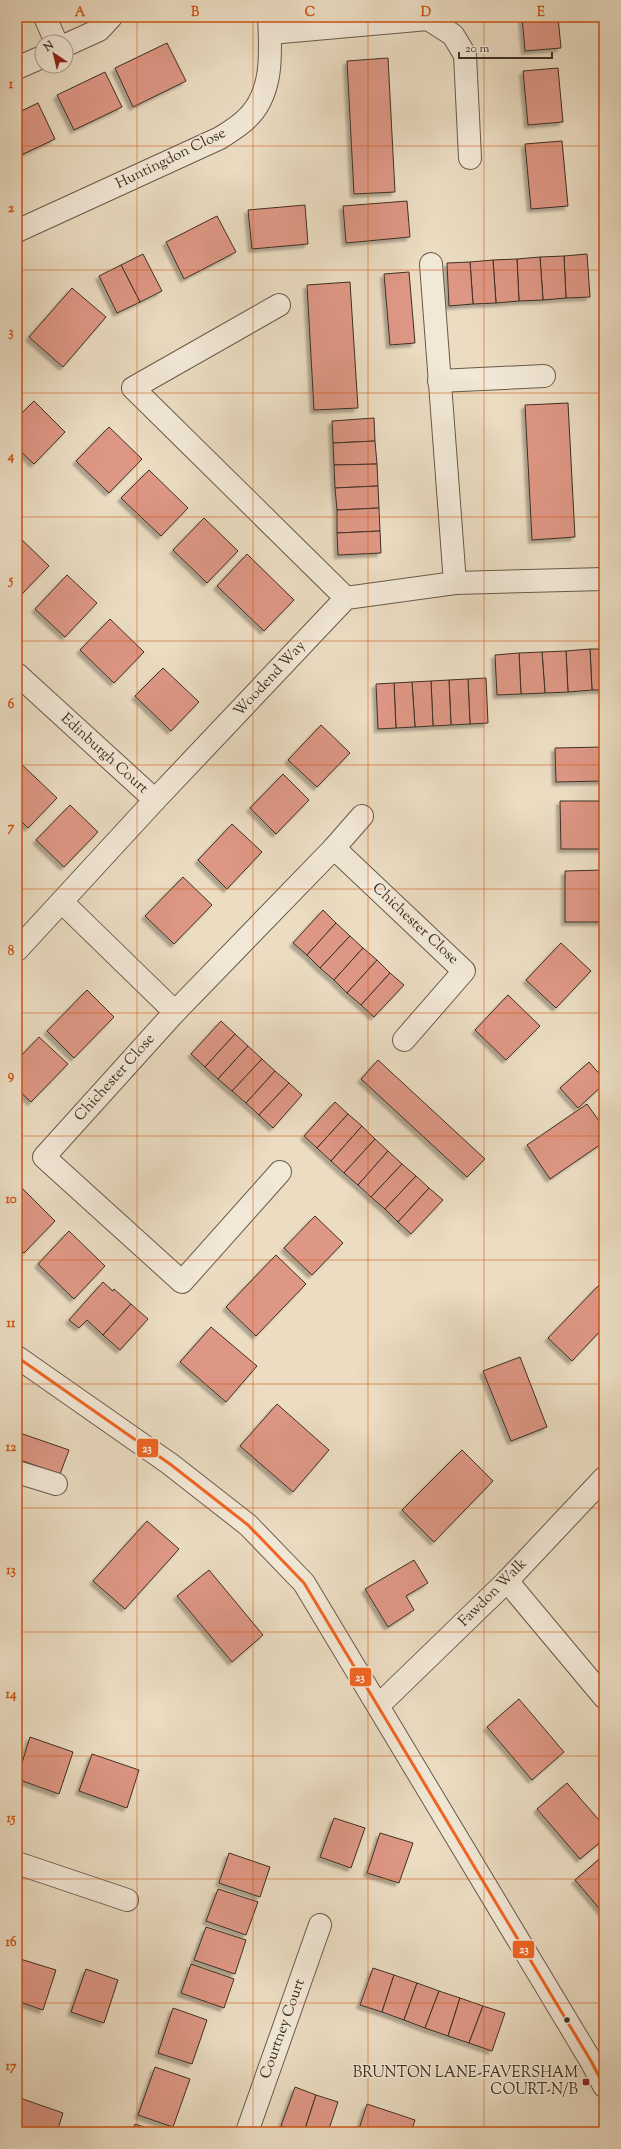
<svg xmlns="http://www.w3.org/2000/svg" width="621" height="2149" viewBox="0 0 621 2149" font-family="'Sorts Mill Goudy',serif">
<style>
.building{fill:#de9785;stroke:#3d3022;filter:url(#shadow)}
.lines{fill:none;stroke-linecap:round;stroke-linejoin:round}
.minor-casing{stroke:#685b4a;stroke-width:24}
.minor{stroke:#f2e8d7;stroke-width:22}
.bus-1-casing{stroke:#f2e8d7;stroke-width:6}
.bus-1{stroke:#f26522;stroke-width:3}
.grid{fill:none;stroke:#ce530f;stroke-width:1;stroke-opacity:0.55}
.bus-dot{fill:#3d3022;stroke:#f2e8d7;stroke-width:1.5}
.poi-dot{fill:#8f2418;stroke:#f2e8d7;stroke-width:1.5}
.labels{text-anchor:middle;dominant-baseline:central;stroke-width:3;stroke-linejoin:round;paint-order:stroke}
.street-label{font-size:15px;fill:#3d3022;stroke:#f2e8d7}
.poi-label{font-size:15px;fill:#3d3022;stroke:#f2e8d7;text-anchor:end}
.line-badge{stroke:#f2e8d7;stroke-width:1.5}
.badge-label{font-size:11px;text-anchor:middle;font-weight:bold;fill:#fff}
.neatline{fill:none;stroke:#ce530f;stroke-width:1.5}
.grid-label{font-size:13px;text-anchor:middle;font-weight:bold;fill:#ce530f}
</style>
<defs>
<filter id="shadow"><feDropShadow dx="-3.5" dy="3.5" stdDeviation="1" flood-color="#0004"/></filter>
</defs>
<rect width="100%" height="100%" fill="#ebdcc2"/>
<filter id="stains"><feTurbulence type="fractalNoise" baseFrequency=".005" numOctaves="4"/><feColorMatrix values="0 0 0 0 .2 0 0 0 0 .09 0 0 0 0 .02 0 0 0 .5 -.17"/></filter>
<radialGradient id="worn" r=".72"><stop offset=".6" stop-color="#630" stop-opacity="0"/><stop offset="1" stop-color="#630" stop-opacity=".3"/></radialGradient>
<g class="building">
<polygon points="522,17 558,17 561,48 525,51"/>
<polygon points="167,43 186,81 133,107 115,68"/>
<polygon points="388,58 395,192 354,194 347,61"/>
<polygon points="558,68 563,122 528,125 523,71"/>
<polygon points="105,72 122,107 74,130 57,95"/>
<polygon points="38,103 55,139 17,157 17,113"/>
<polygon points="562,141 568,206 531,209 525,144"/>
<polygon points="407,201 410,237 346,243 343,206"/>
<polygon points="305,205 308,244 252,249 248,210"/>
<polygon points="217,216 236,252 184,279 166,242"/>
<polygon points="143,254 162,291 140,302 121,265"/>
<polygon points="587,254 590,297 566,298 564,256"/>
<polygon points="564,256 566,298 543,300 540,257"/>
<polygon points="540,257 543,300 519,301 517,259"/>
<polygon points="517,259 519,301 496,303 493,260"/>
<polygon points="493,260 496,303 473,304 470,262"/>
<polygon points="470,262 473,304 449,306 447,263"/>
<polygon points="121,265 140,302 117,313 99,276"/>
<polygon points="409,272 415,343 390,345 384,274"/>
<polygon points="350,282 358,408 314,410 307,285"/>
<polygon points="72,288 106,317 63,367 29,337"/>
<polygon points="34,401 65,432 34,464 17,448 17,418"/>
<polygon points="568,403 575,537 532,540 525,405"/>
<polygon points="374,418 375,441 333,443 332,421"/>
<polygon points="109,427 142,459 109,493 76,461"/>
<polygon points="375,441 377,464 334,465 333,443"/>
<polygon points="377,464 378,486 335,488 334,465"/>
<polygon points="149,470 188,508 161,536 121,498"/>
<polygon points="378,486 379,508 337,510 335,488"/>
<polygon points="379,508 380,531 337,533 337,510"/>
<polygon points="204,518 238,551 207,583 173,550"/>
<polygon points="380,531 381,553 338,555 337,533"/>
<polygon points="17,535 49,566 18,598 17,598"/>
<polygon points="247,554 294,600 264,631 217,586"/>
<polygon points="67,575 97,603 65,637 35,609"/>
<polygon points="110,619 144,652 114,683 80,650"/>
<polygon points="590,649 604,649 604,690 592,690"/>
<polygon points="590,649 592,690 568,692 566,651"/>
<polygon points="566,651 568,692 545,693 542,652"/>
<polygon points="542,652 545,693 521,694 519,653"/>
<polygon points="519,653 521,694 497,695 495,655"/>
<polygon points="163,668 199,702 171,731 135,696"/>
<polygon points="486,678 488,723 470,724 468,679"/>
<polygon points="468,679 470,724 451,725 449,680"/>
<polygon points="449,680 451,725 433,726 431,681"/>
<polygon points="431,681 433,726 415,727 412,682"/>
<polygon points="412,682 415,727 396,728 394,683"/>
<polygon points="394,683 396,728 378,729 376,684"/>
<polygon points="321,725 350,753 317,787 288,760"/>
<polygon points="604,747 604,781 556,782 555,748"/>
<polygon points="17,760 57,798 28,828 17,817"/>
<polygon points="283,774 309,800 276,834 250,808"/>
<polygon points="560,801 601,801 602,849 561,849"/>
<polygon points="70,805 98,832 64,867 36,840"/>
<polygon points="232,824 262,852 227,889 198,860"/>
<polygon points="604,870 604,922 565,922 565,871"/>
<polygon points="183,877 212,905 174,944 145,916"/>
<polygon points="323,910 336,923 307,955 293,943"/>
<polygon points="336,923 350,936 320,968 307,955"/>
<polygon points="350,936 363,948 334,980 320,968"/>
<polygon points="561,943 591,971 556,1008 526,980"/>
<polygon points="363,948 377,960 347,993 334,980"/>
<polygon points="377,960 390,973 361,1005 347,993"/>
<polygon points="390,973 404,985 374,1017 361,1005"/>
<polygon points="87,990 114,1017 74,1058 47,1031"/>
<polygon points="508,995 540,1026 506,1060 475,1030"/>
<polygon points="221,1021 235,1034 205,1067 191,1054"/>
<polygon points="235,1034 248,1046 218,1079 205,1067"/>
<polygon points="39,1037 68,1064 31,1102 17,1089 17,1060"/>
<polygon points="248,1046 262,1059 232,1091 218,1079"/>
<polygon points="262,1059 275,1071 246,1103 232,1091"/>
<polygon points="378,1060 485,1159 467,1177 361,1079"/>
<polygon points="589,1062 604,1079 604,1084 578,1108 560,1088"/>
<polygon points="275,1071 289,1083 259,1115 246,1103"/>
<polygon points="289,1083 302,1095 273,1128 259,1115"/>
<polygon points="335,1102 348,1114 317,1148 304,1136"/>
<polygon points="587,1104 604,1128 604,1142 550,1179 527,1145"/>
<polygon points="348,1114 362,1126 331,1161 317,1148"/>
<polygon points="362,1126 375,1139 344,1173 331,1161"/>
<polygon points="375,1139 388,1151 358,1185 344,1173"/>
<polygon points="388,1151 402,1164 371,1197 358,1185"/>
<polygon points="402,1164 416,1176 385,1209 371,1197"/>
<polygon points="416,1176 429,1188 398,1222 385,1209"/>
<polygon points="21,1187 55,1221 24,1253 17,1246 17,1191"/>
<polygon points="429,1188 443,1200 411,1234 398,1222"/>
<polygon points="315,1216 343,1243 312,1275 284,1248"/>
<polygon points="69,1231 105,1266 74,1299 38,1264"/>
<polygon points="276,1255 306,1284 256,1336 226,1307"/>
<polygon points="103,1282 113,1291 114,1289 131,1304 103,1335 87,1320 79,1328 69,1320"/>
<polygon points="599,1285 604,1289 604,1327 572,1361 548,1338"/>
<polygon points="131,1304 148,1319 120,1350 103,1335"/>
<polygon points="211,1327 257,1366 226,1402 180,1362"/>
<polygon points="520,1357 547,1427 511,1441 483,1371"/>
<polygon points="277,1404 329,1450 293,1492 240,1446"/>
<polygon points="17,1432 69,1450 60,1474 17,1459"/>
<polygon points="462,1450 493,1481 434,1542 402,1510"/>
<polygon points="147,1521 179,1549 125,1609 93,1581"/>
<polygon points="414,1560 428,1583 406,1596 414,1610 388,1627 365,1589"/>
<polygon points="209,1570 263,1635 232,1662 177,1596"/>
<polygon points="519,1699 564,1752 532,1780 487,1727"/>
<polygon points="30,1737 73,1752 59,1794 17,1779"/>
<polygon points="92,1754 139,1770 127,1808 79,1791"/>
<polygon points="567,1783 604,1826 604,1839 580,1859 537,1809"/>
<polygon points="334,1818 365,1828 351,1868 320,1857"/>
<polygon points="380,1833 413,1843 399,1883 367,1873"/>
<polygon points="229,1853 270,1867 260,1897 219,1883"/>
<polygon points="604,1855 604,1914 575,1880"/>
<polygon points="218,1889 258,1902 246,1935 206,1921"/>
<polygon points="206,1927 246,1940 235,1974 194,1960"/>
<polygon points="17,1958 56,1970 43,2010 17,2001"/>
<polygon points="191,1964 234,1979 224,2008 181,1993"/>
<polygon points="373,1968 394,1975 382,2012 360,2005"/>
<polygon points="86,1969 118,1980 104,2023 71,2012"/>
<polygon points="394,1975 417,1983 404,2020 382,2012"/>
<polygon points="417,1983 439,1991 425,2028 404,2020"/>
<polygon points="439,1991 460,1998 448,2036 425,2028"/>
<polygon points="460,1998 483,2006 469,2043 448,2036"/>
<polygon points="483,2006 505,2013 492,2051 469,2043"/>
<polygon points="173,2008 207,2020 192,2064 158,2053"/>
<polygon points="155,2067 190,2079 173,2127 138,2115"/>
<polygon points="295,2087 316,2095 304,2132 281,2126"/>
<polygon points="316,2095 338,2102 328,2132 304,2132"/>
<polygon points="17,2097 63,2113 57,2132 17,2132"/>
<polygon points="367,2104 415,2120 411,2132 358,2132"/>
<polygon points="135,2124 158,2132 132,2132"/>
</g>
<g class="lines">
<g class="minor-casing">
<g id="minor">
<polyline points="45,17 56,42"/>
<polyline points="429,17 428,19 453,35 465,55 470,158"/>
<polyline points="270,33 428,19"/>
<polyline points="66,45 99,30 111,17"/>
<polyline points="17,68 42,57"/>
<path d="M17,231L220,138C228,133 236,128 243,122C274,97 271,53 269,17"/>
<polyline points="431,264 455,583"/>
<polyline points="279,305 133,388 346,598"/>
<polyline points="439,381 544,376"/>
<polyline points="17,674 155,800"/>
<polyline points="334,848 362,816"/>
<polyline points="62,902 175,1012"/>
<polyline points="17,950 155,800 346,598 455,583 604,579"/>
<polyline points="280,1172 182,1282 44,1157 175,1012 334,848 464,971 404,1040"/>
<polyline points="17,1357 170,1464 248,1525 304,1583 591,2061 604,2086"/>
<polyline points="17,1472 56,1484"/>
<polyline points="507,1581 604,1697"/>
<polyline points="379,1705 507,1581 604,1478"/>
<polyline points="17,1863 127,1900"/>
<polyline points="247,2132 320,1925"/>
</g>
</g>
<use href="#minor" class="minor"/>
<g class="bus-1-casing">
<polyline id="bus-1" points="17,1357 170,1464 248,1525 304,1583 591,2061 604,2086"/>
</g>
<use href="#bus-1" class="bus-1"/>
</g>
<path class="grid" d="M137,17V2132M253,17V2132M368,17V2132M484,17V2132M17,146H604M17,270H604M17,393H604M17,517H604M17,641H604M17,765H604M17,889H604M17,1013H604M17,1136H604M17,1260H604M17,1384H604M17,1508H604M17,1632H604M17,1756H604M17,1879H604M17,2003H604"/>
<circle class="bus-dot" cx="567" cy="2020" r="3.5"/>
<rect class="poi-dot" x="582" y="2078" width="8" height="8" rx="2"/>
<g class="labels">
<g class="street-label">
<text transform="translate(171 159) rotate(-26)">Huntingdon Close</text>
<text transform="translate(270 679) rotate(-47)">Woodend Way</text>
<text transform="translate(104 754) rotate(42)">Edinburgh Court</text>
<text transform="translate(415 924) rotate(43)">Chichester Close</text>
<text transform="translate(115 1078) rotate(-48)">Chichester Close</text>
<text transform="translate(493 1593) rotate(-45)">Fawdon Walk</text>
<text transform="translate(283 2029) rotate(-70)">Courtney Court</text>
</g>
<g class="poi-label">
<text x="578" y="2073">BRUNTON LANE-FAVERSHAM<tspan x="578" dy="17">COURT-N/B</tspan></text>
</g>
</g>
<g class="line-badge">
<rect x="136" y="1438" width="23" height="20" rx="4" fill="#f26522"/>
<rect x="349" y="1667" width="23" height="20" rx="4" fill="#f26522"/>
<rect x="512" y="1940" width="23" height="19" rx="4" fill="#f26522"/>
</g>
<g class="badge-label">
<text x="147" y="1452">23</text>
<text x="360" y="1681">23</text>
<text x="524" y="1953">23</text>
</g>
<rect width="621" height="2149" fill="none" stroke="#ebdcc2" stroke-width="44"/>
<g transform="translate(54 54) rotate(325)"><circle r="19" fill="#f2e8d7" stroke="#aa9e8f"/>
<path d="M0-3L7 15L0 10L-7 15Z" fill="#8f2418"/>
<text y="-6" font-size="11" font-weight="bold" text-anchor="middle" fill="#3d3022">N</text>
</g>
<path d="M459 52v6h93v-6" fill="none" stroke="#3d3022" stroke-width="2"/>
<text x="465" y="52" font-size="12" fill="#3d3022" stroke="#f2e8d7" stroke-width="3" paint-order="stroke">20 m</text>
<rect x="22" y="22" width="577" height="2105" class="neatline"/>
<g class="grid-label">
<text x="80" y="16">A</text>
<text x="195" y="16">B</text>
<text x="310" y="16">C</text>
<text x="426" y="16">D</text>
<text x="541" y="16">E</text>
<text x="11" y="88">1</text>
<text x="11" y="212">2</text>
<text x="11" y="336">3</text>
<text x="11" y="460">4</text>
<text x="11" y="584">5</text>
<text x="11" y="708">6</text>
<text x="11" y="831">7</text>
<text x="11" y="955">8</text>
<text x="11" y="1079">9</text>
<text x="11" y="1203">10</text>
<text x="11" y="1327">11</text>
<text x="11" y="1451">12</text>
<text x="11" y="1574">13</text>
<text x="11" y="1698">14</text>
<text x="11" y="1822">15</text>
<text x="11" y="1946">16</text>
<text x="11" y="2070">17</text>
</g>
<rect width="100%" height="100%" filter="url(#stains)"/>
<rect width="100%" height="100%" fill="url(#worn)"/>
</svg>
